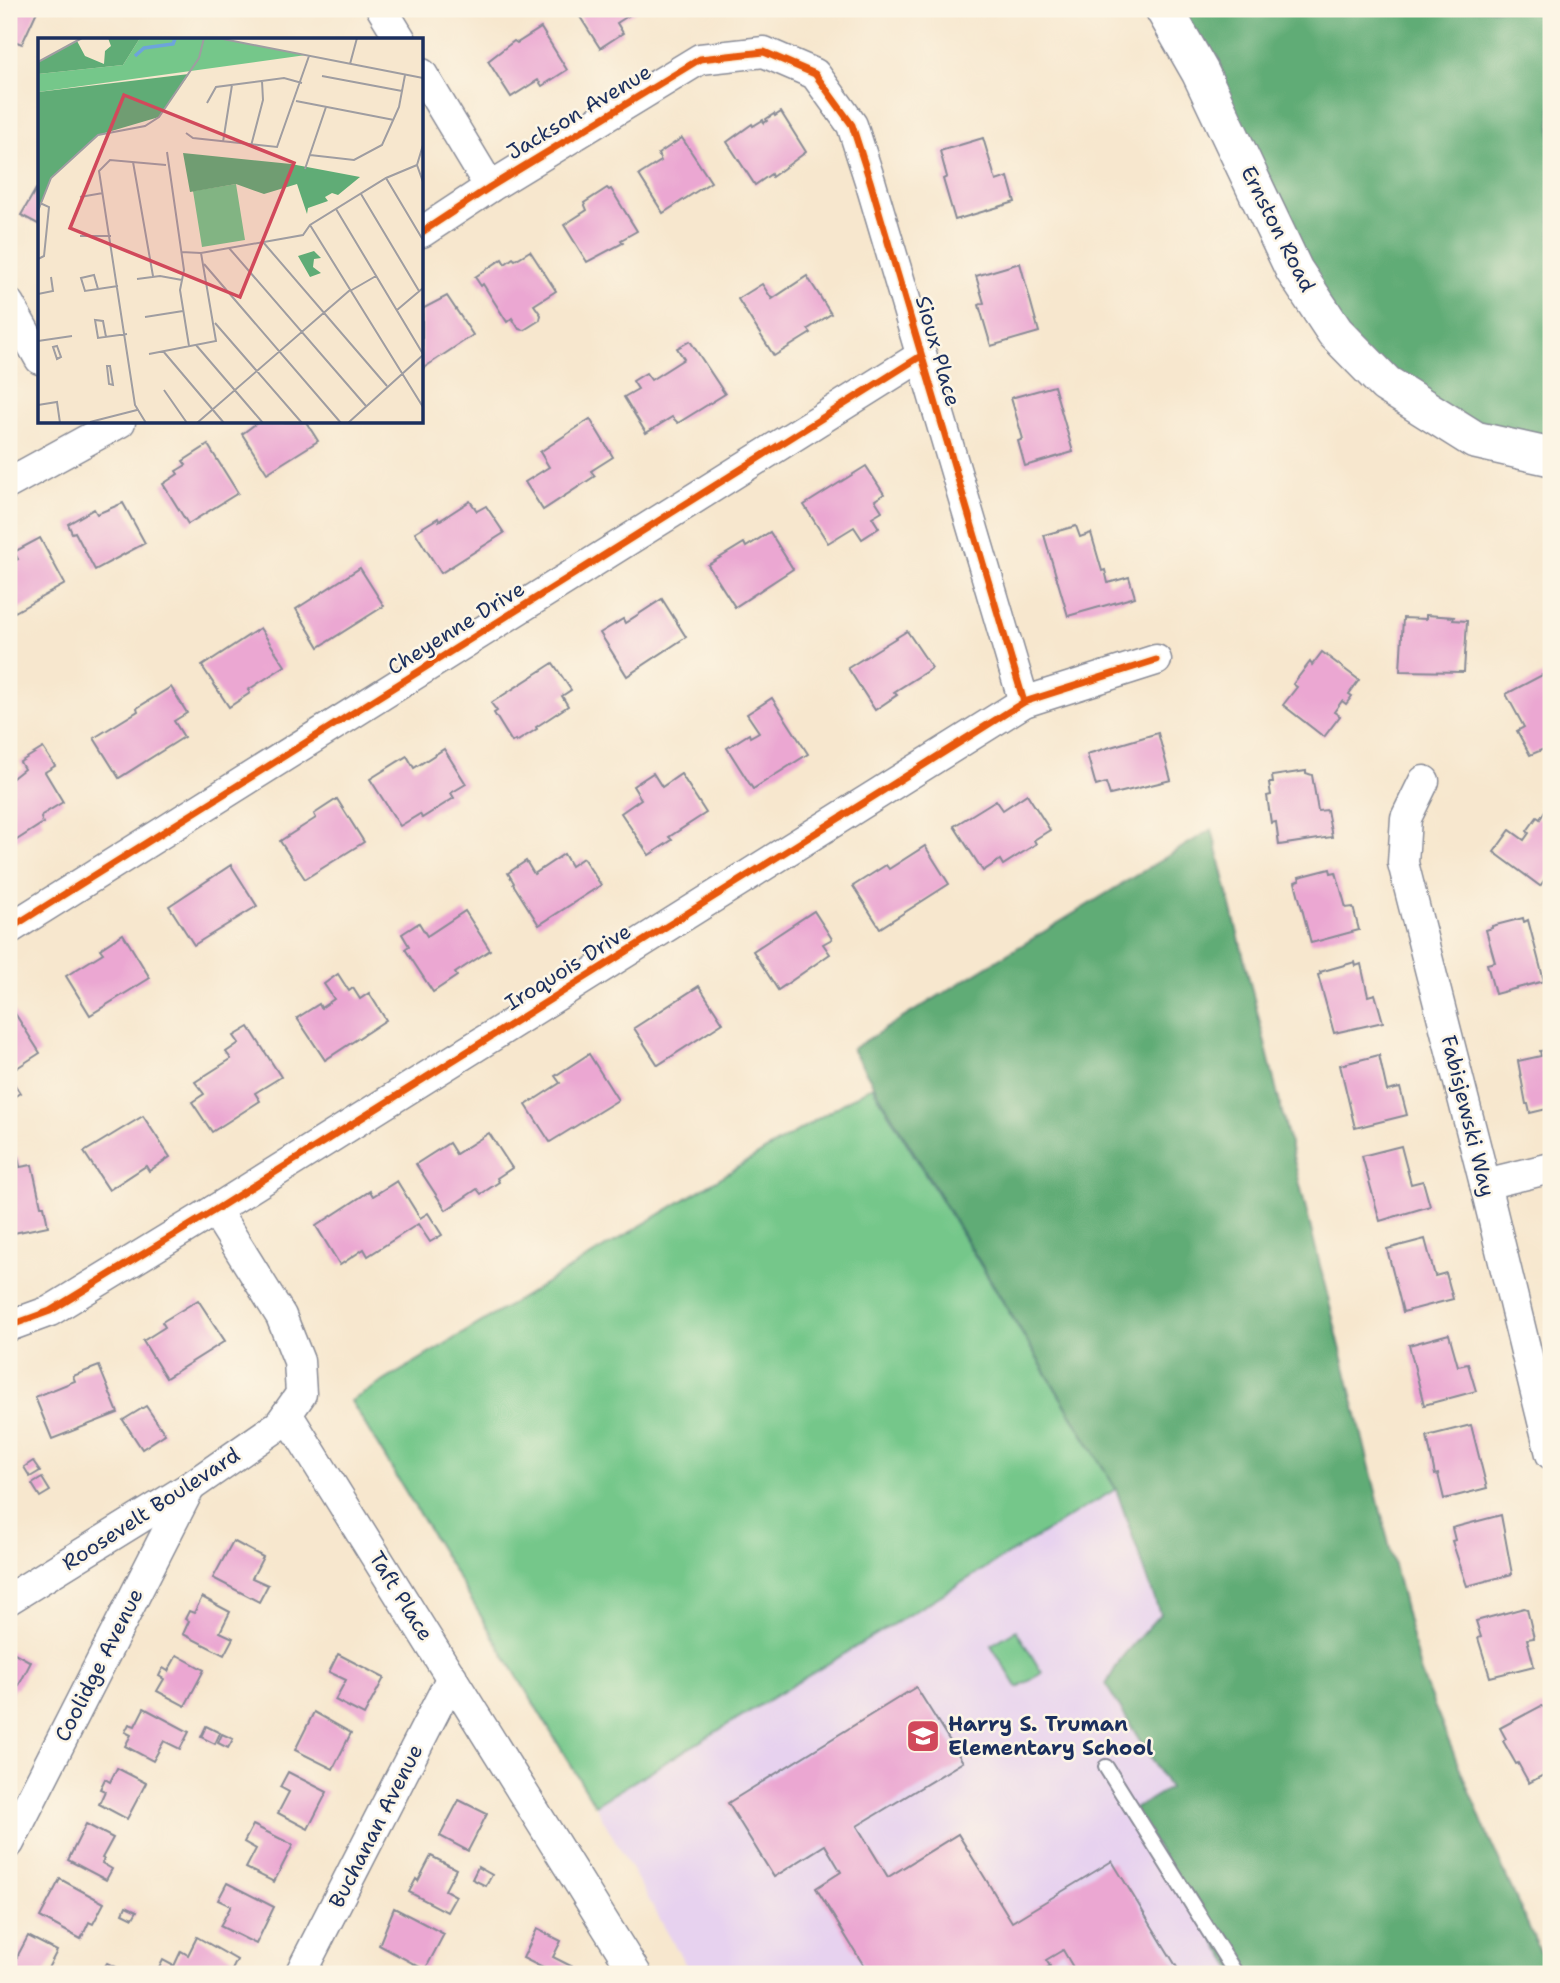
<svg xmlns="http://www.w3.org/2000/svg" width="1560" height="1983" viewBox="0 0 1560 1983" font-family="'Shantell Sans',sans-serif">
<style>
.built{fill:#e7d2ef}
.green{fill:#75c78a;stroke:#487b74;stroke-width:2}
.forest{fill:#60ac76;stroke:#3e6e6a;stroke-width:2}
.building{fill:#eba7d2}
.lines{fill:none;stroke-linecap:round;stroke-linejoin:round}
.service-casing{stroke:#898b96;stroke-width:18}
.minor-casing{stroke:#898b96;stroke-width:33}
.tertiary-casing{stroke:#898b96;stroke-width:40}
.service{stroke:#fff;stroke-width:14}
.minor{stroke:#fff;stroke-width:30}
.tertiary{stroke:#fff;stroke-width:37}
.cycleway-casing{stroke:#fcf5e5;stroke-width:11}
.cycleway{stroke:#e8590c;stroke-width:7}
.labels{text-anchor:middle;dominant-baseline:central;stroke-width:5;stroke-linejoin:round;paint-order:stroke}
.street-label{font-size:21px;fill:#1b2f5e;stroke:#fcf5e5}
.poi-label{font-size:21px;font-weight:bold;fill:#1b2f5e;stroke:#fcf5e5;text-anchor:start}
.inset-river{fill:none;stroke:#6da4db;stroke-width:3.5}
.inset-road{fill:none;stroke:#9f9da1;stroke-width:2}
.view{fill:#d1495b;fill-opacity:0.15;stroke:#d1495b;stroke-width:3.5}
.inset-edge{fill:none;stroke:#1b2f5e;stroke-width:3.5}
</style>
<rect width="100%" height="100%" fill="#fcf5e5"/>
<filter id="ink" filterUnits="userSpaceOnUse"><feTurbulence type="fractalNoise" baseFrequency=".0143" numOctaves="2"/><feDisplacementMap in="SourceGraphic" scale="14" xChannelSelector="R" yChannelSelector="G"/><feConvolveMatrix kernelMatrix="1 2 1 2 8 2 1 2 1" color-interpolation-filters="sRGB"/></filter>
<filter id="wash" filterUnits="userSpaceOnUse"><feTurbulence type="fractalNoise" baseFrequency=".00686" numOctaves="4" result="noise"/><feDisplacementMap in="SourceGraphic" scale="28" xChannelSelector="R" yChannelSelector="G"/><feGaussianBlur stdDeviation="1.57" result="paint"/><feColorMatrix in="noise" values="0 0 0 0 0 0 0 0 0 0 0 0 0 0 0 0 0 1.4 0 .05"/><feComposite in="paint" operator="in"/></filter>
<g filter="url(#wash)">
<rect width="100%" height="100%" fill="#f7e7ce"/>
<polygon class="built" points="1116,1489 1160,1614 1121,1658 1106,1685 1169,1788 1133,1810 1236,1974 691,1974 595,1805"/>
<g class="green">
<polygon points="872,1086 1116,1489 595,1805 351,1401"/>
<polygon points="1016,1630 1042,1673 1018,1688 991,1645"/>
</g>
<g class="forest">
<polygon points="1164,9 1551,9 1551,457 1475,440 1335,332"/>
<polygon points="1212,829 1421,1674 1487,1834 1542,1956 1543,1974 1287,1974 1284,1971 1278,1974 1236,1974 1133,1810 1169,1788 1106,1685 1121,1658 1160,1614 1116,1489 852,1049"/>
</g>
<g id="blocks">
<g class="building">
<polygon points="9,9 38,9 22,44 9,39"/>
<polygon points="575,9 639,9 617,23 623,33 600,48"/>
<polygon points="541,28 567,70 542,86 538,80 511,97 488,61 514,41 517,43"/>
<polygon points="781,112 806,152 772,177 771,174 755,185 727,142 752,124 753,126 763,120 764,123 767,121 766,119 774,114 775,116"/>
<polygon points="682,138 711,182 663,213 639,175 661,161 658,154"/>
<polygon points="983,138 996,181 1008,177 1015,202 955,220 943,179 947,177 940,151"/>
<polygon points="607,188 609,190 611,189 637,231 621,240 623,243 587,262 564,225 587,210 584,203"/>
<polygon points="36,189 40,191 40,225 21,215"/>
<polygon points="530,251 556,291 534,305 541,315 540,320 524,330 519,329 512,318 507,322 483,284 481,286 475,277 502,259 505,264 513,258 515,260"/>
<polygon points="1020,263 1039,332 991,346 979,305 984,303 976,276"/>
<polygon points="807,276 831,314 808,329 811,333 774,356 738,299 762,284 772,299"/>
<polygon points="447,296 473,335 422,369 422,309"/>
<polygon points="690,341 725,394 678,423 672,417 646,433 624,397 638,389 633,381 646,373 651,380 684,359 677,348"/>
<polygon points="1054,386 1073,452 1025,466 1018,441 1023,439 1011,398"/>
<polygon points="590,419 613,457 591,471 595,476 543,510 525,482 549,467 540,452"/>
<polygon points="258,422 306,422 318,441 267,473 242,434"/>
<polygon points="208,445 238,493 188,524 163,484 178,474 176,471 186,465 183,461"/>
<polygon points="866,466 884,494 875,500 882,511 872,517 879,528 862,539 854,527 828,543 804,505"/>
<polygon points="470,501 477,511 486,506 504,533 441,573 415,532 438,518 439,521"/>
<polygon points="123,503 145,543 95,570 75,532 72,533 68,524 94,509 97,514"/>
<polygon points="1076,526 1080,537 1091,533 1102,571 1105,570 1108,583 1129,577 1135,597 1068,616 1044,535"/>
<polygon points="770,532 793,569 735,607 708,565 744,543 746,547"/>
<polygon points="40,538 65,584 15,612 9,601 9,564 18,559 14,552"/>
<polygon points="360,568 384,606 319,647 296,609"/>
<polygon points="662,599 686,637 627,676 600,633 623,619 625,623"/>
<polygon points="1426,615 1454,617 1453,620 1467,621 1464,672 1400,671 1403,618 1426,619"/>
<polygon points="260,628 285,666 248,690 250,693 229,707 202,666"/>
<polygon points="907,631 932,668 894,692 897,695 875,710 848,668"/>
<polygon points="1322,652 1359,680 1349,694 1352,696 1346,704 1342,701 1334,712 1340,716 1324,737 1283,705 1297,687 1293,684 1310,662 1312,665"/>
<polygon points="553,663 571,690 562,696 568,706 536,727 537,729 516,742 515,740 512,742 494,713 497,711 491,703"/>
<polygon points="1548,672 1551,679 1551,746 1530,755 1517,731 1524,727 1506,694"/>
<polygon points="171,687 187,713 174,721 184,737 119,778 94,738 138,711 137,708"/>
<polygon points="772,698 808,754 753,789 727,748 749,734 750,737 759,732 747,714"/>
<polygon points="1158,733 1171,780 1110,795 1106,783 1096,786 1087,754"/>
<polygon points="43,748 55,766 45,772 63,802 42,815 41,818 43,823 9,845 9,781 24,769 20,762"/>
<polygon points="444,749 466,784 451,793 454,798 422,818 420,814 400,826 370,779 407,756 414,768"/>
<polygon points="1306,771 1306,773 1312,775 1318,811 1327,810 1332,837 1279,845 1276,822 1271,823 1267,796 1271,795 1269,783 1273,783 1272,776"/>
<polygon points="653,773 662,787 681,774 706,813 669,837 672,840 649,855 621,813 641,799 633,786"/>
<polygon points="1027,794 1050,830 1034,840 1036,844 1003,865 1000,860 983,871 954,826 996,800 1003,810"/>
<polygon points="337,799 364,842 305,879 280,841 316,818 314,814"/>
<polygon points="1546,809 1551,813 1551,871 1540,886 1494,852 1510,830 1524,840 1529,833 1527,831 1537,817 1540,819"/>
<polygon points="925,846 949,884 880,928 853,886 886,865 889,869"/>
<polygon points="564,854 571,866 583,858 601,885 539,925 513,884 514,883 508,873 526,861 534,874"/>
<polygon points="231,865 257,906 194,945 169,906"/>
<polygon points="1330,869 1331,873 1336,872 1346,908 1353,907 1359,930 1311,943 1295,882 1300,880 1299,877"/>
<polygon points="465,911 490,950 455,973 457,976 433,992 405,949 409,946 402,934 419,923 427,936"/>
<polygon points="814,911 832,939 823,944 830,954 778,990 753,951"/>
<polygon points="1523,918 1524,922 1528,920 1544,981 1495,994 1487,964 1495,962 1486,930 1492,928 1492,926"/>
<polygon points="123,934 150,978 90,1015 66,976 103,953 100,949"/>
<polygon points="1355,962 1356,966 1361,964 1368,996 1375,994 1383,1022 1334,1033 1318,975 1321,974 1320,972"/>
<polygon points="338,974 349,991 353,988 360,999 369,993 386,1020 325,1060 297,1018 319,1004 321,1008 334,999 324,984"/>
<polygon points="699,986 723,1023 658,1065 634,1028"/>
<polygon points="9,1004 40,1053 9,1073"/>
<polygon points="249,1027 281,1077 255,1093 260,1101 212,1132 192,1102 204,1094 195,1082 231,1059 226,1052 239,1043 234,1036"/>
<polygon points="1551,1049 1551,1108 1530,1113 1528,1104 1526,1104 1518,1061 1541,1056 1540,1051"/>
<polygon points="589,1054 618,1100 550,1142 526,1105 560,1083 555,1076"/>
<polygon points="1379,1055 1387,1091 1400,1088 1407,1115 1355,1128 1340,1065"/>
<polygon points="9,1076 20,1093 9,1100"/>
<polygon points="143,1116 170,1157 149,1171 146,1166 109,1190 84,1152"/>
<polygon points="489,1133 512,1168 497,1178 499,1182 481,1194 477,1189 446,1210 416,1164 449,1143 456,1154"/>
<polygon points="1401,1146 1411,1184 1423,1181 1430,1206 1380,1221 1362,1156"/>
<polygon points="18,1157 20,1167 32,1165 41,1206 44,1206 48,1226 9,1234 9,1159"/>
<polygon points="397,1181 420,1218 428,1213 442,1235 430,1242 418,1224 368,1256 364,1249 340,1265 316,1226 370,1191 373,1196"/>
<polygon points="1425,1239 1435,1276 1446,1273 1453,1299 1403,1312 1387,1249"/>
<polygon points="198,1300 225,1341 166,1378 143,1341 165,1327 162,1322"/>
<polygon points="1449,1334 1458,1366 1468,1364 1476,1391 1424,1405 1409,1345"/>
<polygon points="99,1366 118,1413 52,1439 35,1397 75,1381 73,1376"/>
<polygon points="146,1406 165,1434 142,1449 123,1420"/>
<polygon points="1471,1425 1487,1488 1444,1499 1438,1474 1435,1475 1427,1436"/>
<polygon points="33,1461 40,1471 30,1477 24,1467"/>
<polygon points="42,1478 50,1491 40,1497 32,1484"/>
<polygon points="1501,1515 1512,1574 1467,1586 1452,1541 1455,1540 1452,1528"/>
<polygon points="233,1541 263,1557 252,1578 268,1585 259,1602 213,1578"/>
<polygon points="202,1597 230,1612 220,1632 233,1638 224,1655 183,1634 189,1621 185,1619 189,1611 194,1613"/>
<polygon points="1524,1608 1527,1609 1534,1638 1527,1639 1534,1666 1490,1677 1478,1638 1481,1637 1476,1621"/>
<polygon points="9,1650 31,1662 17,1689 14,1688 9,1699"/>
<polygon points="338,1654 384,1678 364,1715 335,1700 346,1680 329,1672"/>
<polygon points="177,1655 204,1670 185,1706 157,1691 164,1679 159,1676 163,1668 168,1671"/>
<polygon points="916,1687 963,1762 857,1826 888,1877 958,1834 1012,1922 1112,1861 1181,1974 1077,1974 1063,1950 1046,1960 1050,1966 1041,1971 1043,1974 869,1974 816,1888 841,1872 825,1845 774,1877 728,1803"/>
<polygon points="1541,1706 1544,1707 1551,1720 1551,1771 1529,1783 1518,1763 1516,1764 1503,1741 1506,1739 1500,1728"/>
<polygon points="144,1708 189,1732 180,1749 164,1741 153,1761 125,1746 131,1735 125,1732 129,1724 135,1726"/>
<polygon points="314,1712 351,1733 333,1769 295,1750"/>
<polygon points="206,1726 220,1733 215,1744 201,1737"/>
<polygon points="222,1734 233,1739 228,1748 218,1743"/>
<polygon points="117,1768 146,1783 127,1819 99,1804 105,1791 100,1789 105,1779 110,1782"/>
<polygon points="288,1772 327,1792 308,1829 278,1813 289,1792 280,1787"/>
<polygon points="459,1800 487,1814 468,1851 440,1836"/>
<polygon points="86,1824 113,1838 102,1858 104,1859 102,1863 112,1869 106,1880 68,1860"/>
<polygon points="253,1825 293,1845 274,1882 246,1868 256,1849 244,1842"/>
<polygon points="431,1856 456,1869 445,1890 456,1896 447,1912 409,1892 416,1879 418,1881"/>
<polygon points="478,1867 492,1875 486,1886 472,1879"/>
<polygon points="60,1879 104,1903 93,1924 89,1922 81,1939 40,1917"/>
<polygon points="227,1883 274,1907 256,1944 220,1926 231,1906 218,1900"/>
<polygon points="126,1906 137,1911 133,1918 123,1913"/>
<polygon points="394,1908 444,1934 425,1970 379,1945"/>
<polygon points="537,1929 561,1941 553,1957 575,1968 572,1974 555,1974 523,1958"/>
<polygon points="28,1936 57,1951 45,1974 13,1974 9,1972"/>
<polygon points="197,1937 237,1960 230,1974 156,1974 163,1960 174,1966 181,1951 188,1955"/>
<polygon points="107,1963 115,1967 111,1974 102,1971"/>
</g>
</g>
</g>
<g filter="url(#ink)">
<use href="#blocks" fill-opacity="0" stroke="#898b96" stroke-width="2"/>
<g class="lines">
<g class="service-casing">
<polyline id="service" points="1106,1767 1236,1974"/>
</g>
<g class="minor-casing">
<g id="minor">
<polyline points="382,9 401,40"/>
<polyline points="422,74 490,187"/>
<polyline points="422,232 490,187 700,59 764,52 815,74 852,125 870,181 1024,702"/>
<polyline points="9,304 40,359"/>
<polyline points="9,483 120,422"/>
<polyline points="1424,781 1406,818 1403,863 1485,1184 1551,1454"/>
<polyline points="9,929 921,356"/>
<polyline points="1485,1184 1551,1168"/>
<polyline points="215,1210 281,1316 299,1361 301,1394 287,1414 636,1974"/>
<polyline points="9,1326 50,1311 215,1210 1024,702 1156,660"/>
<polyline points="9,1599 190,1487 279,1425 287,1414"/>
<polyline points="9,1843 190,1487"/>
<polyline points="300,1974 452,1677"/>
</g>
</g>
<g class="tertiary-casing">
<polyline id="tertiary" points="1164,9 1200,72 1294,270 1335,332 1386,384 1475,440 1551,457"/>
</g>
<use href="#service" class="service"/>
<use href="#minor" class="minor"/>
<use href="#tertiary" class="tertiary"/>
<g class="cycleway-casing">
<g id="cycleway">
<polyline points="422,232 490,187 700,59 764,52 815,74 852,125 870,181 1024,702"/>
<polyline points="9,929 921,356"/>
<polyline points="9,1326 50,1311 215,1210 1024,702 1156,660"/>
</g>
</g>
<use href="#cycleway" class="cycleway"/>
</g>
</g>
<defs>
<g id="school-square" transform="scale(1.75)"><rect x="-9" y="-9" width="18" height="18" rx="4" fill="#d1495b" stroke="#fcf5e5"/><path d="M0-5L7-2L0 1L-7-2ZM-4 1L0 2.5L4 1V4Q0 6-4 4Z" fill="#fff"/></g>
</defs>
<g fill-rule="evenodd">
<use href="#school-square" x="923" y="1736"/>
</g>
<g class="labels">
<g class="street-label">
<text transform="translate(579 112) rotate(-31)">Jackson Avenue</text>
<text transform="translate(1278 229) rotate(63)">Ernston Road</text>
<text transform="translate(938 351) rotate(74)">Sioux Place</text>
<text transform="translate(456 628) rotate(-32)">Cheyenne Drive</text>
<text transform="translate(568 967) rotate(-32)">Iroquois Drive</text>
<text transform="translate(1468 1116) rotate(76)">Fabisjewski Way</text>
<text transform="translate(151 1509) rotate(-33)">Roosevelt Boulevard</text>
<text transform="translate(401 1596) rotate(58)">Taft Place</text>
<text transform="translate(99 1665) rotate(-63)">Coolidge Avenue</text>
<text transform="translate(376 1826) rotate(-63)">Buchanan Avenue</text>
</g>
<g class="poi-label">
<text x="948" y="1724">Harry S. Truman<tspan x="948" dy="24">Elementary School</tspan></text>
</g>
</g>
<g transform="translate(38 38)">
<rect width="385" height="385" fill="#f7e7ce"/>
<path d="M102,0H180L268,17L0,54V36L85,27ZM198,146L207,202L164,209L155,153Z" fill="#75c78a"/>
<path d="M70,0H102L85,27L0,36V24L39,3L47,18L66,26L67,13L73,8ZM151,36L121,79L60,97L13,140L0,173V54ZM145,115L253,126L322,139L300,157L294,155L287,159L290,163L270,170L269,176L259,146L226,156L198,146L152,154ZM276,213L283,220L276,221L275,229L283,235L272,239L260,218Z" fill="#60ac76"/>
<path class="inset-river" d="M97,18L106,10L135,6L137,1"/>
<path class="inset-road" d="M180,0L385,40M0,24L44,0M312,26L319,0M284,38L364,53M258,63L356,82M169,65L178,49L246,40L264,45M148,95L155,100L239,109L271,18M185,104L194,47M385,107L379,127L385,144M213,108L225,62L224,43M129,114L146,232L142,252L151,308M272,117L316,122L344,107L361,69L367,37M95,124L115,238M267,131L288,69M348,140L385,202M323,156L381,253M42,159L65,155M298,171L385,316M0,173L13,140L60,97L107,88L121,79L161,20L166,0M272,187L385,369M42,198H73M225,204L349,348M191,210L328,368M143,214L163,215L265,197L272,187L348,140L379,127M0,221L6,218L11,169L2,165M166,226L303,385M99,241L122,238L144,242M60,251L56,237L43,240L47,253L80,248M312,253L338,238M0,256L15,253L13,239M359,272L385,250M107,279L145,273M177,285L264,385M68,299L65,283L57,282L60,300L89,296M0,303L34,298M158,307L225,385M19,308L23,319L19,321L15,309ZM125,313L186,385M111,316L178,303L163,215M69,328H72L75,347L71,346ZM126,352L149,385M0,367L19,364L22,385M52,384L99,372M108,385L97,367L61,133L72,122L128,127M159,385L312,252M310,385L385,317"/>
<path class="view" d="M86,57L256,125L202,259L32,190Z"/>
<rect width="385" height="385" class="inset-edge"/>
</g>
<rect width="1560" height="1983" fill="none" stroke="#fcf5e5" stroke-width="35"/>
</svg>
